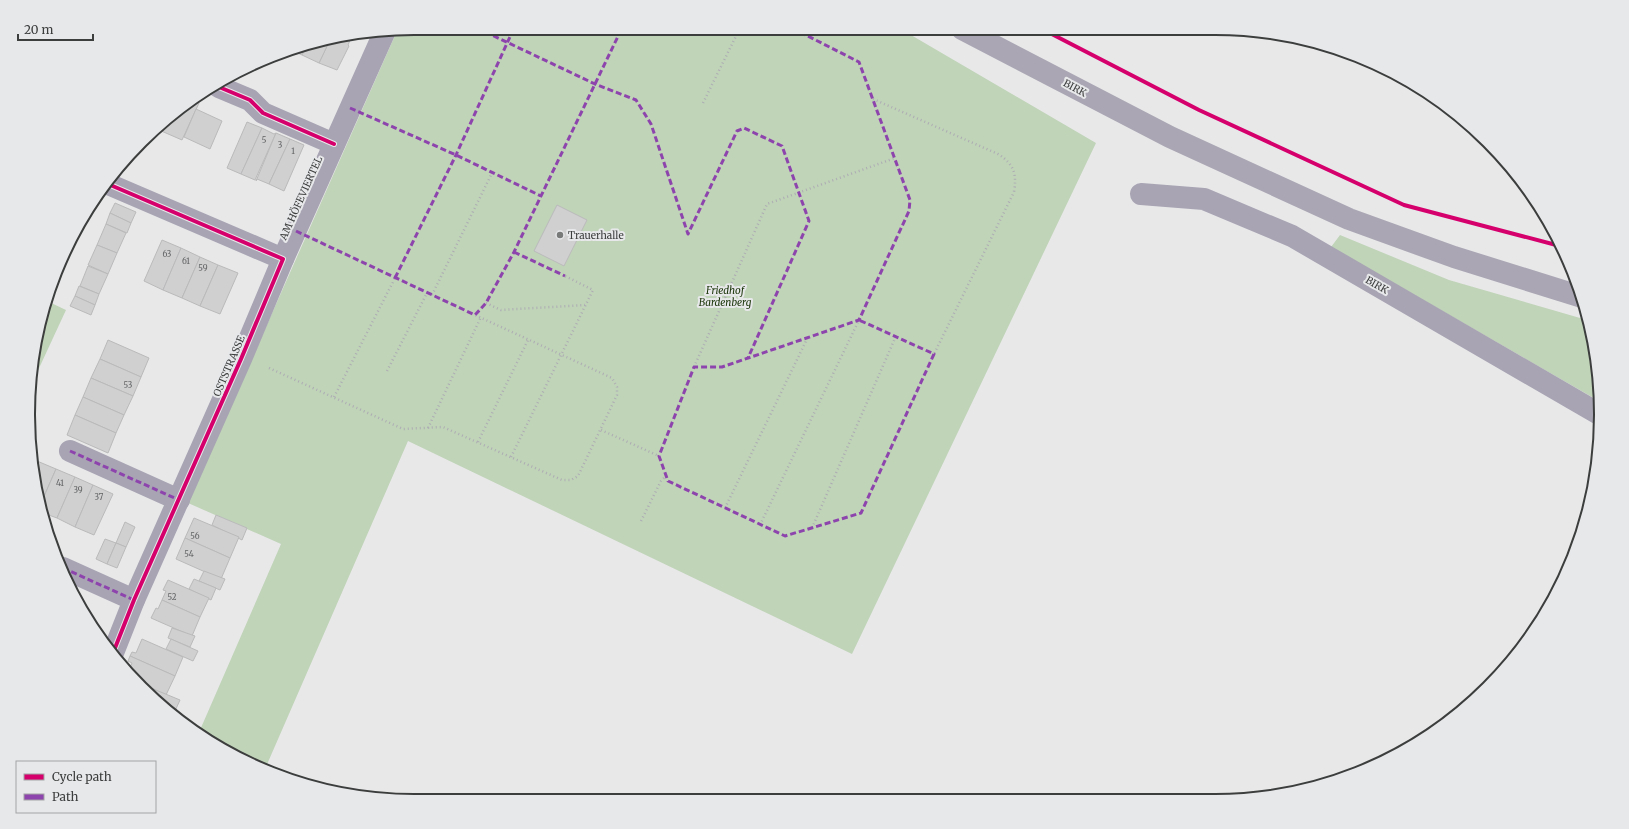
<svg xmlns="http://www.w3.org/2000/svg" width="1629" height="829" viewBox="0 0 1629 829" font-family="Merriweather,serif">
<style>
.green{fill:#c0d4b8}
.building{fill:#d0d0d1;stroke:#bababb}
.lines{fill:none;stroke-linecap:round;stroke-linejoin:round}
.path{stroke:#adacb3;stroke-width:2.5;stroke-dasharray:1 3;stroke-linecap:butt}
.minor{stroke:#a8a4b3;stroke-width:22}
.major{stroke:#aaa6b3;stroke-width:22}
.quiet{stroke:#8e44ad;stroke-width:3;stroke-dasharray:6 3;stroke-linecap:butt}
.cycleway-casing{stroke:#e7e8ea;stroke-width:6}
.cycleway{stroke:#d6006c;stroke-width:4}
.poi-dot{fill:#787979;stroke:#e7e8ea;stroke-width:1.5}
.labels{text-anchor:middle;dominant-baseline:central;stroke-width:4;stroke-linejoin:round;paint-order:stroke}
.number-label{font-size:8px;fill:#626364}
.street-label{font-size:10px;fill:#3c3d3d;stroke:#e7e8ea}
.poi-label{font-size:10px;fill:#3c3d3d;stroke:#e7e8ea;text-anchor:start}
.park-label{font-size:10px;font-style:italic;fill:#173205;stroke:#e7e8ea}
.rim{fill:none;stroke:#3c3d3d;stroke-width:2}
</style>
<rect width="100%" height="100%" fill="#e8e8e9"/>
<g class="green">
<polygon points="415,28 899,28 1096,143 852,654 408,441 265,769 244,761 200,730 281,544 188,503 397,31"/>
<polygon points="1340,235 1449,280 1587,320 1598,364 1599,401 1331,247"/>
<polygon points="47,301 66,310 34,379 35,339"/>
</g>
<g class="building">
<polygon points="351,38 348,45 349,46 337,70 319,63 329,42"/>
<polygon points="329,42 319,63 302,55 306,46"/>
<polygon points="306,46 302,55 289,49 290,49"/>
<polygon points="194,100 199,103 182,140 159,130 179,108"/>
<polygon points="196,109 222,121 210,149 184,137"/>
<polygon points="247,122 262,128 241,174 227,168"/>
<polygon points="262,128 274,134 276,133 255,180 241,174"/>
<polygon points="276,133 290,139 269,184 257,179 256,181"/>
<polygon points="290,139 304,145 284,191 269,184"/>
<polygon points="115,203 136,212 131,223 110,213"/>
<polygon points="557,205 587,220 564,266 534,251"/>
<polygon points="110,213 131,223 127,233 106,224"/>
<polygon points="106,224 126,233 117,253 97,245"/>
<polygon points="162,240 181,248 163,290 144,281"/>
<polygon points="97,245 117,253 108,274 88,265"/>
<polygon points="181,248 200,257 182,298 163,290"/>
<polygon points="200,257 218,265 200,306 182,298"/>
<polygon points="218,265 238,273 220,314 200,306"/>
<polygon points="88,266 108,274 99,294 80,286"/>
<polygon points="79,286 99,294 95,305 75,296"/>
<polygon points="75,296 95,305 91,315 70,306"/>
<polygon points="108,340 149,358 141,377 100,359"/>
<polygon points="100,359 141,377 133,396 91,378"/>
<polygon points="91,378 133,396 124,415 83,397"/>
<polygon points="83,397 124,415 116,433 75,415"/>
<polygon points="75,415 116,433 108,453 67,435"/>
<polygon points="31,458 37,461 33,471 31,465"/>
<polygon points="37,461 56,469 42,501 33,471"/>
<polygon points="56,469 75,477 57,518 46,514 42,501"/>
<polygon points="75,477 93,485 75,527 57,518"/>
<polygon points="93,485 113,494 94,535 75,527"/>
<polygon points="216,515 247,528 242,540 212,525"/>
<polygon points="194,518 239,537 230,558 185,538"/>
<polygon points="125,522 135,527 126,547 116,543"/>
<polygon points="185,538 230,558 221,579 176,559"/>
<polygon points="105,539 116,543 107,564 96,559"/>
<polygon points="116,543 126,547 117,568 107,564"/>
<polygon points="204,571 225,579 220,590 199,581"/>
<polygon points="194,579 216,588 211,600 189,589"/>
<polygon points="168,580 209,598 200,617 162,600 166,591 163,590"/>
<polygon points="162,600 200,617 192,636 151,618 156,608 158,609"/>
<polygon points="172,628 195,636 190,647 168,638"/>
<polygon points="142,639 183,657 175,676 130,656 132,652 136,653"/>
<polygon points="171,639 198,651 193,661 166,649"/>
<polygon points="130,656 175,676 166,695 136,682 128,672 132,663 128,661"/>
<polygon points="151,688 180,700 175,711 148,693"/>
</g>
<g class="lines">
<g class="path">
<path d="M873,99L998,154C1014,164 1017,174 1014,192L934,354"/>
<polyline points="703,103 740,28"/>
<polyline points="432,295 492,173"/>
<polyline points="486,303 501,310 585,305"/>
<polyline points="694,367 767,204 895,158"/>
<polyline points="269,368 403,429 443,427 562,480 571,480 578,476 617,395 617,387 612,378 475,315"/>
<polyline points="387,371 427,293"/>
<polyline points="334,397 395,278"/>
<polyline points="428,428 481,317"/>
<polyline points="601,430 659,456"/>
<polyline points="478,442 528,340"/>
<polyline points="511,457 593,290 565,276"/>
<polyline points="725,508 808,337"/>
<polyline points="641,521 661,481 666,476"/>
<polyline points="760,525 859,320"/>
<polyline points="812,528 896,336"/>
</g>
<g class="minor">
<polyline points="219,87 250,100 263,113 334,144"/>
<polyline points="108,184 283,259 241,359 134,600 113,653"/>
<polyline points="1141,194 1204,199 1292,236 1599,414"/>
<polyline points="283,259 384,33"/>
<polyline points="70,451 179,500"/>
<polyline points="63,568 134,600"/>
</g>
<polyline class="major" points="962,29 1170,137 1349,219 1454,257 1582,297"/>
<g class="quiet">
<polyline points="477,28 595,84 636,100 651,124 688,234 737,131 744,128 782,146 809,221 748,358"/>
<polyline points="792,28 859,62 910,200 909,211 859,320 722,367 694,367 659,456 668,481 785,536 861,513 934,354 859,320"/>
<polyline points="350,108 456,155 541,196"/>
<polyline points="296,231 475,315 486,303 514,252 622,28"/>
<polyline points="514,252 565,276"/>
<polyline points="395,278 456,155 514,28"/>
<polyline points="70,451 179,500"/>
<polyline points="63,568 134,600"/>
</g>
<g class="cycleway-casing">
<g id="cycleway">
<polyline points="1042,29 1199,110 1404,205 1560,246"/>
<polyline points="219,87 250,100 263,113 334,144"/>
<polyline points="108,184 283,259 241,359 134,600 113,653"/>
</g>
</g>
<use href="#cycleway" class="cycleway"/>
</g>
<circle class="poi-dot" cx="560" cy="235" r="4"/>
<g class="labels">
<g class="number-label">
<text x="264" y="140">5</text>
<text x="280" y="145">3</text>
<text x="293" y="151">1</text>
<text x="167" y="254">63</text>
<text x="186" y="261">61</text>
<text x="203" y="268">59</text>
<text x="128" y="385">53</text>
<text x="60" y="483">41</text>
<text x="78" y="490">39</text>
<text x="99" y="497">37</text>
<text x="195" y="536">56</text>
<text x="189" y="554">54</text>
<text x="172" y="597">52</text>
</g>
<g class="street-label">
<text transform="translate(1075 88) rotate(28)">BIRK</text>
<text transform="translate(301 198) rotate(-66)">AM HÖFEVIERTEL</text>
<text transform="translate(1377 285) rotate(30)">BIRK</text>
<text transform="translate(229 366) rotate(-67)">OSTSTRASSE</text>
</g>
<g class="poi-label">
<text x="568" y="235">Trauerhalle</text>
</g>
<g class="park-label">
<text x="725" y="290">Friedhof<tspan x="725" dy="12">Bardenberg</tspan></text>
</g>
</g>
<path d="M0 0H1629V829H0ZM414 35H1215A379 379 0 0 1 1594 414V415A379 379 0 0 1 1215 794H414A379 379 0 0 1 35 415V414A379 379 0 0 1 414 35Z" fill="#e7e8ea" fill-rule="evenodd"/>
<path class="rim" d="M414 35H1215A379 379 0 0 1 1594 414V415A379 379 0 0 1 1215 794H414A379 379 0 0 1 35 415V414A379 379 0 0 1 414 35Z"/>
<rect x="16" y="761" width="140" height="52" fill="#e7e8ea" stroke="#a3a4a5"/>
<rect x="24" y="774" width="20" height="6" fill="#d6006c" stroke="#a3a4a5"/>
<text x="52" y="781" font-size="12" fill="#3c3d3d">Cycle path</text>
<rect x="24" y="794" width="20" height="6" fill="#8e44ad" stroke="#a3a4a5"/>
<text x="52" y="801" font-size="12" fill="#3c3d3d">Path</text>
<path d="M18 34v6h75v-6" fill="none" stroke="#3c3d3d" stroke-width="2"/>
<text x="24" y="34" font-size="12" fill="#3c3d3d" stroke="#e7e8ea" stroke-width="3" paint-order="stroke">20 m</text>
</svg>
